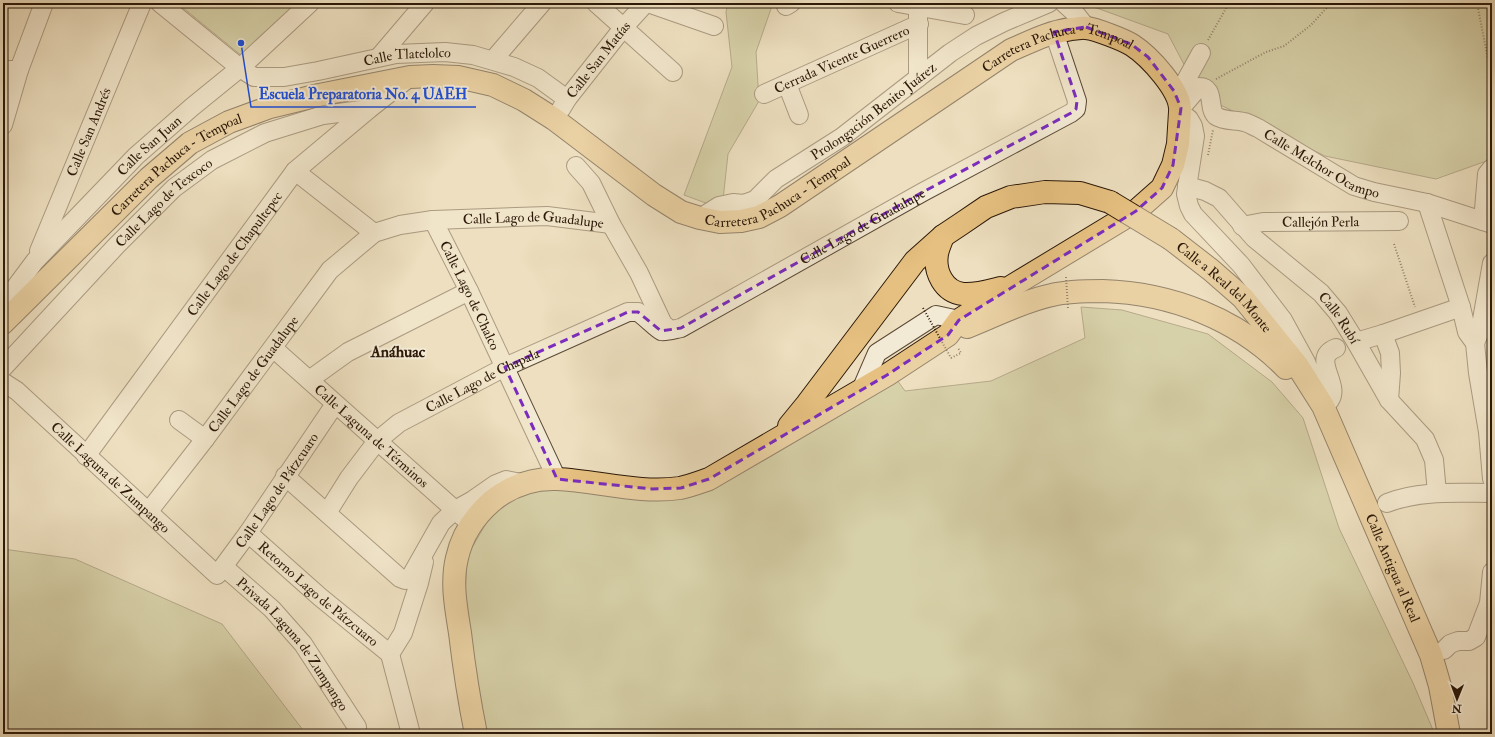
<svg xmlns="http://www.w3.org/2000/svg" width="1495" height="737" viewBox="0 0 1495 737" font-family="'IM FELL Double Pica',serif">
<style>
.green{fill:#bdc08f;stroke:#746c4c}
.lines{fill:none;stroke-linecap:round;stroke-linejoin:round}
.minor-casing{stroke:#5c4a36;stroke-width:20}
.major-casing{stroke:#2b1808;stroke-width:24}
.path{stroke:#2b1808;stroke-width:2;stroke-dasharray:1 2;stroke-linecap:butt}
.minor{stroke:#f3ead5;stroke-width:18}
.major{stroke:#e6c080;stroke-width:22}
.major-bridge-casing{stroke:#2b1808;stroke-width:24;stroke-linecap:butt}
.path-bridge{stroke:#2b1808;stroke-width:2;stroke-dasharray:1 2;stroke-linecap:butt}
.major-bridge{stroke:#e6c080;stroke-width:22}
.marked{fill:none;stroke:#7b2cbf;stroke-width:3;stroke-dasharray:8 5;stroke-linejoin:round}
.labels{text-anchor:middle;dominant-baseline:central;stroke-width:4;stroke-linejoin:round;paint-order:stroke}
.street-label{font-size:14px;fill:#2b1808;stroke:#f3ead5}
.quarter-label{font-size:16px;font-weight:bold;fill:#2b1808;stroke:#f3ead5}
.leader{fill:none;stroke:#1d4ed8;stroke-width:1.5}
.callout-dot{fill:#1d4ed8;stroke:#f3ead5;stroke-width:1.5}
.callout-label{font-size:15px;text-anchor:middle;font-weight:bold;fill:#1d4ed8;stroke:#f3ead5;stroke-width:4;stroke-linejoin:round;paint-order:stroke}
</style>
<rect width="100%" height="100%" fill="#eddfbf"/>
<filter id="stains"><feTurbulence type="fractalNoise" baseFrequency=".005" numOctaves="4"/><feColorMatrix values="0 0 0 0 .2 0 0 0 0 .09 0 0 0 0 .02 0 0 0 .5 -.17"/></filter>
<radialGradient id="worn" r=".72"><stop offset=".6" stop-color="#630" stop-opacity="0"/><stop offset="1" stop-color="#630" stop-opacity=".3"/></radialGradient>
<g class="green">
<polygon points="177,3 296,3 242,56"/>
<polygon points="728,3 773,3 756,52 759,101 728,154 722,209 684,195 732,67 726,12"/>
<polygon points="1083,3 1492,3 1492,159 1436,179 1325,156 1200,95 1168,34"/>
<polygon points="1081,307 1122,310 1208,334 1272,382 1303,418 1339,528 1413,683 1433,730 1434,734 484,734 465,596 467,556 491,515 517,495 559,488 653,495 897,380 905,391 991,381 1085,338"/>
<polygon points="3,549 75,559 222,624 306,734 3,734"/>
</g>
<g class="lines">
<g class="minor-casing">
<g id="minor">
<path id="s1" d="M160,3L240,68L254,77H284L318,71L396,54L445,52L473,55L514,67L538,78L567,99"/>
<polyline points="596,3 673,72"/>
<polyline points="648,3 714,26"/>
<polyline points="898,3 965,15"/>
<polyline points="918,3 918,78"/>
<polyline points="1064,3 1075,13 1086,27"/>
<polyline points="786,6 791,3"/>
<polyline points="379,57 425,3"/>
<polyline points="493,60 542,3"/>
<polyline points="3,70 19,70"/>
<polyline points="787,84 799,115"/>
<polyline points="1174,91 1184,84 1201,53"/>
<path id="s2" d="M764,94L919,24"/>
<path id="s3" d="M1181,108L1199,87C1216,87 1207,108 1216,116C1223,121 1235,120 1244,122C1249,123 1253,126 1258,128L1354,186L1374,192L1427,203L1492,224"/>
<path id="s4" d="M561,109L567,99L623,28L643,6L647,3"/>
<path d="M1180,112L1189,119L1193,126L1195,136L1186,194L1189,206L1193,214L1241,265L1283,320L1306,362L1323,406C1325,404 1329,402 1330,400C1341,384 1310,358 1336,348"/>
<polyline points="3,125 19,70 44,3"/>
<polyline points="576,166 591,183 611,224 639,273 663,324 669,329"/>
<polyline points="295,171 374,233"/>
<path id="s5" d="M1187,186L1205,191L1219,198L1254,238L1321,293L1338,313L1356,342L1389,400L1425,439L1434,460L1437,493"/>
<polyline points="1427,203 1461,307 1467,332 1475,343 1478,373 1488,432 1492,479"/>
<path id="s6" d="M700,218L719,206L733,203L744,204L755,200L776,179L842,137L950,53L976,36L1004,22L1049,3"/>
<path id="s7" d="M433,220L469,291L557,479"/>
<polyline points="1483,221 1487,174 1492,168"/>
<path id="s8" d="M1242,226L1263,222L1399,221"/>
<path id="s9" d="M39,251L142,3"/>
<path id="s10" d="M3,304L35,261L136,156L192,107L240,68L310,3"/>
<polyline points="1383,334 1390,353 1391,373 1389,400"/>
<polyline points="1356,342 1383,334 1461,307"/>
<polyline points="1475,343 1480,331 1492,263"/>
<path id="s11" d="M273,348L464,518"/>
<path id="s12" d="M3,368L116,246L174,188L212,160L265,133L323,115L369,109"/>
<polyline points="309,380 348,352 469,291"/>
<path id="s13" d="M3,382L17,391L217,575L248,533L335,404"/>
<polyline points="861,390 877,353 936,315 959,320"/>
<polyline points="179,420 205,439"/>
<path id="s14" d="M86,456L295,171L369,109L410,77"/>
<polyline points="285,476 400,578 405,580 411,576 441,523 455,510 473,500 496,484 506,480 521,483"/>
<path d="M1387,503C1419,490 1457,493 1492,493"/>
<path id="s15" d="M149,511L205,439L330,270L374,233L400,225L433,220L547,216L611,224"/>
<path id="s16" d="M327,513L349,478L377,441L399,423L505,367L628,312H638C643,315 658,330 661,331C667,332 675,329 681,328L923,192L1071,113L1076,109L1077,101L1054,32"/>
<path id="s17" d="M248,533L320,597L390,654"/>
<path id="s18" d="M224,567L272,609L303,644L357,727"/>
<polyline points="1444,650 1450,644 1458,641 1469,641 1476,637 1489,603 1492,572"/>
<polyline points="390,654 403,633 419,583 424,562"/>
<polyline points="390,654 411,734"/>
</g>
</g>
<g class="major-casing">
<g id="major">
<path d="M943,236C941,242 938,248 937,254C934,272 944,292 963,294C976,295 989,291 1001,288"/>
<path id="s19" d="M1171,239L1211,270L1243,298L1297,365L1323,406L1431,655L1440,686L1449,734"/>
<path id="s20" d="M3,323L149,178L190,143L229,122L270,107L319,95L410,77L433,76L458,77L493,85L524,100L554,119L654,195L681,212L700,218L720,222L741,221L759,217L780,206L1011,50C1032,41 1049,32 1071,29C1076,29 1082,27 1086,28C1096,29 1124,40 1132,45C1149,56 1182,91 1180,112L1178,144L1173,165L1162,188L1136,211L1012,286L959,320L948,335L887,375L709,479C700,482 690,486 680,488C640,494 598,481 557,479C532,478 510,486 491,502C474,517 462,535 457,558C451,582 456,608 460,633C464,667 469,700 476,734"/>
<path d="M967,327C995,316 1023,301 1052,295C1068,291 1086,291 1103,291C1171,293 1238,319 1286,368"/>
<polyline points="789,426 807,404 915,261 943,236 961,224 986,207 1011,197 1045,192 1080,193 1110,202"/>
</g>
</g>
<g class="path">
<polyline points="1477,3 1492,80"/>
<polyline points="1208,40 1229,3"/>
<polyline points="1216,79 1266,52 1284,46 1311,25 1331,3"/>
<polyline points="1208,155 1213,130"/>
<polyline points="1394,244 1415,307"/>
<polyline points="951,358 961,353 958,348"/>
</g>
<use href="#minor" class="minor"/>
<use href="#major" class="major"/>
<g class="major-bridge-casing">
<polyline id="major-bridge" points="1110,202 1171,239"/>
</g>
<g class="path-bridge">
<polyline points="1066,277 1068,309"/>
<polyline points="923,308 951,358"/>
</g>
<use href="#major-bridge" class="major-bridge"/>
</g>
<path d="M0 0H1495V737H0ZM1086,27L1131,44L1148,57L1174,91L1181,108L1173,165L1162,188L1136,211L959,320L948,335L887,375L709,479L681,488L652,489L557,479L505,367L628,312H638L661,331L681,328L923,192L1071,113L1076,109L1077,101L1054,32Z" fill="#eddfbf" fill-opacity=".55" fill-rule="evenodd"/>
<path class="marked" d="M1086,27L1131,44L1148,57L1174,91L1181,108L1173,165L1162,188L1136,211L959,320L948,335L887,375L709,479L681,488L652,489L557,479L505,367L628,312H638L661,331L681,328L923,192L1071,113L1076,109L1077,101L1054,32Z"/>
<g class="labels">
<g class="street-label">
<text stroke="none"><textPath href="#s1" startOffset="275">Calle Tlatelolco</textPath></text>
<text stroke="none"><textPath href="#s2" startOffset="85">Cerrada Vicente Guerrero</textPath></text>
<text stroke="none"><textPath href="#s4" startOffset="62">Calle San Matías</textPath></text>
<text stroke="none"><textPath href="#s20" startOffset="1232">Carretera Pachuca - Tempoal</textPath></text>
<text stroke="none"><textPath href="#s6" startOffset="208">Prolongación Benito Juárez</textPath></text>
<text stroke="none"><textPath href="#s9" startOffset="129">Calle San Andrés</textPath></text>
<text stroke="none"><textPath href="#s10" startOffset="216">Calle San Juan</textPath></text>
<text stroke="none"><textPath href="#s3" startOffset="182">Calle Melchor Ocampo</textPath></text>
<text stroke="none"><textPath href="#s20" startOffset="236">Carretera Pachuca - Tempoal</textPath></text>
<text stroke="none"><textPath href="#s20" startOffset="908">Carretera Pachuca - Tempoal</textPath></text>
<text stroke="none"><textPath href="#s12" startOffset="231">Calle Lago de Texcoco</textPath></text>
<text stroke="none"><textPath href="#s8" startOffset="79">Callejón Perla</textPath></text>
<text stroke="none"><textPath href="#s15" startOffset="520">Calle Lago de Guadalupe</textPath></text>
<text stroke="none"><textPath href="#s16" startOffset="639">Calle Lago de Guadalupe</textPath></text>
<text stroke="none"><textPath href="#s14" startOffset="251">Calle Lago de Chapultepec</textPath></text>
<text stroke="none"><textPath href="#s19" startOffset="72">Calle a Real del Monte</textPath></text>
<text stroke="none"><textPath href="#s7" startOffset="84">Calle Lago de Chalco</textPath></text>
<text stroke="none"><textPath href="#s5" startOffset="205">Calle Rubí</textPath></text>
<text stroke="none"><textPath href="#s15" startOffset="172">Calle Lago de Guadalupe</textPath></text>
<text stroke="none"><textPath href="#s16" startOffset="210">Calle Lago de Chapala</textPath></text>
<text stroke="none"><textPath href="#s11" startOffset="132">Calle Laguna de Términos</textPath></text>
<text stroke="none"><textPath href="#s13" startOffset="144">Calle Laguna de Zumpango</textPath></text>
<text stroke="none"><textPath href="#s13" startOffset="392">Calle Lago de Pátzcuaro</textPath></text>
<text stroke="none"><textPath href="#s19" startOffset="404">Calle Antigua al Real</textPath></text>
<text stroke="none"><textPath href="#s17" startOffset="93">Retorno Lago de Pátzcuaro</textPath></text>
<text stroke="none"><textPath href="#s18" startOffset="104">Privada Laguna de Zumpango</textPath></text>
</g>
<g class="quarter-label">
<text x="398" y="352">Anáhuac</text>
</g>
</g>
<path class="leader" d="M241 43L251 107H476"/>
<circle class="callout-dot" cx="241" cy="43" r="4"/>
<g class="callout-label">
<text x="363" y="99">Escuela Preparatoria No. 4 UAEH</text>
</g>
<rect width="1495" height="737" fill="none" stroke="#eddfbf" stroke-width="16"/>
<rect x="4" y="4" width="1487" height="729" fill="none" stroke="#2b1808" stroke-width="2"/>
<rect x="8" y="8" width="1479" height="721" fill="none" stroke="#2b1808"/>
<g transform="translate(1457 699) rotate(181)" stroke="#f3ead5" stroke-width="3" paint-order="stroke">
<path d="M0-3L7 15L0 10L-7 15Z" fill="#2b1808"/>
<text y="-6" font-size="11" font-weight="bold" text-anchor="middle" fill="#2b1808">N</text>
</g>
<rect width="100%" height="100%" filter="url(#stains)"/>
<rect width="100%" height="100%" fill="url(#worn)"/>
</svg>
